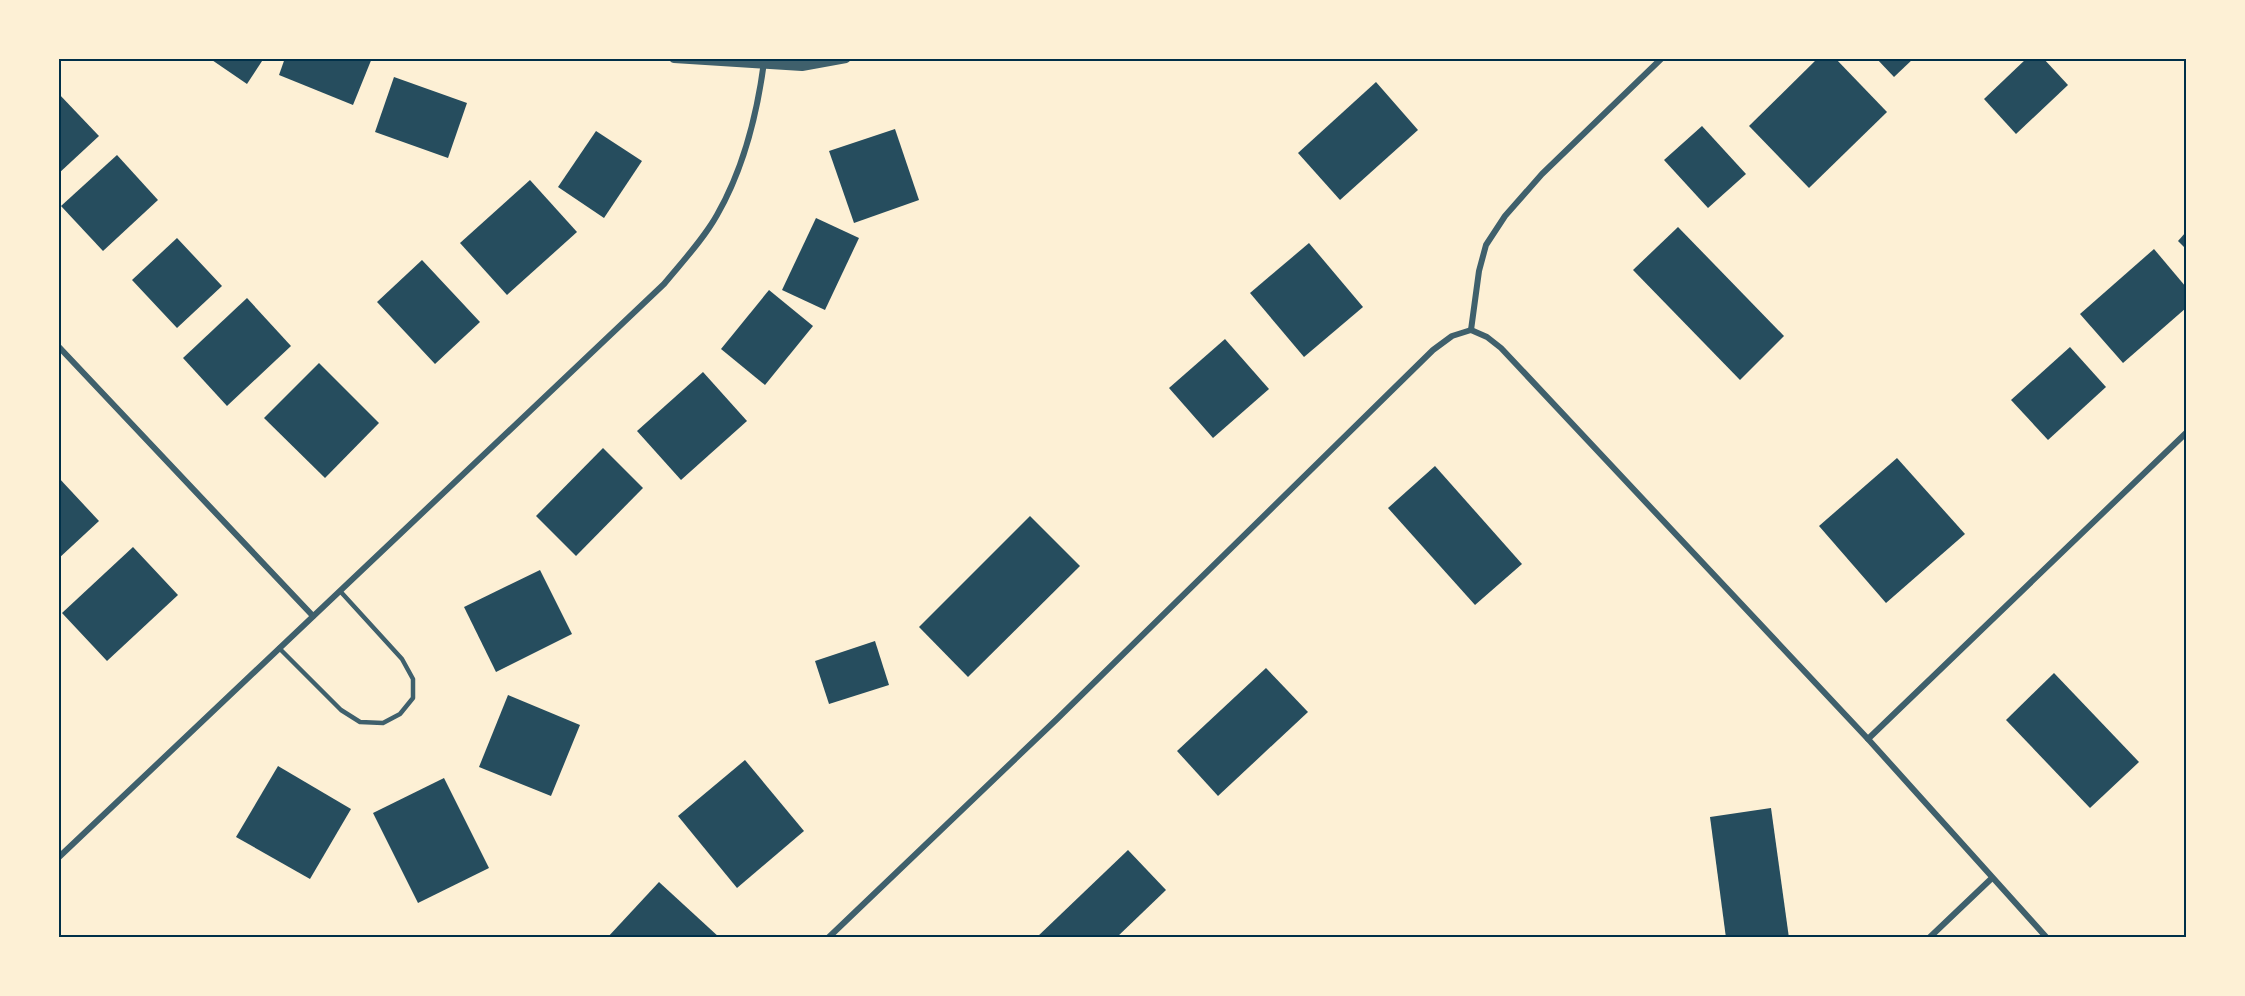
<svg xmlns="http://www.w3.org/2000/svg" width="2245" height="996" viewBox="0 0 2245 996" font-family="'IBM Plex Sans',sans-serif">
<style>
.building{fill:#264d5e}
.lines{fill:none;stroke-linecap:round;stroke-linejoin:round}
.service{stroke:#3f606c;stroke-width:4.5}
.minor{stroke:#3f606c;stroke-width:6}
.tertiary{stroke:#3f606c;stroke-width:10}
.neatline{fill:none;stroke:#003049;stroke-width:2}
</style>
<rect width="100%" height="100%" fill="#fdf0d5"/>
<g class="building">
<polygon points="209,58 264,58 247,84"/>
<polygon points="285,58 372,58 353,105 279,75"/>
<polygon points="1818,58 1835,58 1887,112 1809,188 1749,126"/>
<polygon points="1876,58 1914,58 1894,77"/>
<polygon points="2027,58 2043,58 2068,85 2016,134 1984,99"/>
<polygon points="394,77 467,103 448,158 375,132"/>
<polygon points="1376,82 1418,130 1340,200 1298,153"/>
<polygon points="58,93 99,136 58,174"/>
<polygon points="1702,126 1746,174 1708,208 1664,160"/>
<polygon points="895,129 919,200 854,223 829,151"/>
<polygon points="596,131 642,161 604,218 558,187"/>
<polygon points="117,155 158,200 103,251 61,206"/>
<polygon points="530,180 577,232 507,295 460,243"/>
<polygon points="816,218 859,238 825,310 782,290"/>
<polygon points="1678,227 1784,336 1740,380 1633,270"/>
<polygon points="2186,232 2186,249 2178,241"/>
<polygon points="177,238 222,286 177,328 132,280"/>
<polygon points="1309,243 1363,307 1304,357 1250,293"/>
<polygon points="2154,249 2186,287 2186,308 2123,363 2080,314"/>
<polygon points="422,260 480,322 435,364 377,302"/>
<polygon points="769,290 813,326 765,385 721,349"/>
<polygon points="247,298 291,346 227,406 183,358"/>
<polygon points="1225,339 1269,389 1213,438 1169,388"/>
<polygon points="2070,347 2106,387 2048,440 2011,400"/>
<polygon points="319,363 379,423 325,478 264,418"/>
<polygon points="703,372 747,421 681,480 637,431"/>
<polygon points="603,448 643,488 576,556 536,516"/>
<polygon points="1897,458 1965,534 1886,603 1819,526"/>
<polygon points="1435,466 1522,564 1475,605 1388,508"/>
<polygon points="58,477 99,521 58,559"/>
<polygon points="1030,516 1080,566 968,677 919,627"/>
<polygon points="133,547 178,595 107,661 62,613"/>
<polygon points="540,570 572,634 496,672 464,607"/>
<polygon points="875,641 889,685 829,704 815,661"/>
<polygon points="1266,668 1308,712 1218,796 1177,751"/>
<polygon points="2054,673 2139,762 2090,808 2006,720"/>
<polygon points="508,695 580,725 551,796 479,767"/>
<polygon points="745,760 804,831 737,888 678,816"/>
<polygon points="278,766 351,809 310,879 236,837"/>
<polygon points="444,778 489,868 418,903 373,813"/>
<polygon points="1771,808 1789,938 1726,938 1710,817"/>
<polygon points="1128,850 1166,890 1116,938 1036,938"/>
<polygon points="659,882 720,938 607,938"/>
</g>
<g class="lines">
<polyline class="service" points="279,648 341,710 360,722 383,723 400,714 413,698 413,679 402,659 340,591"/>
<g class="minor">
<polyline points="1471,330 1487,337 1501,348 1868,739 2047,938"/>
<polyline points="1471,330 1479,271 1486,245 1505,216 1542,174 1662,58"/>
<polyline points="58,346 313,616"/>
<polyline points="1868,739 2186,433"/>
<path d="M58,858L664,284C682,262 703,240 717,215C744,168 757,115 764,62"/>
<polyline points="828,938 1057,719 1433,350 1452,336 1471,330"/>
<polyline points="1929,938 1992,878"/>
</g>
<polyline class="tertiary" points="674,58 802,66 846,58"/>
</g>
<rect width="2245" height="996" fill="none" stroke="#fdf0d5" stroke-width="120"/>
<rect x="60" y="60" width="2125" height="876" class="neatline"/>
</svg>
